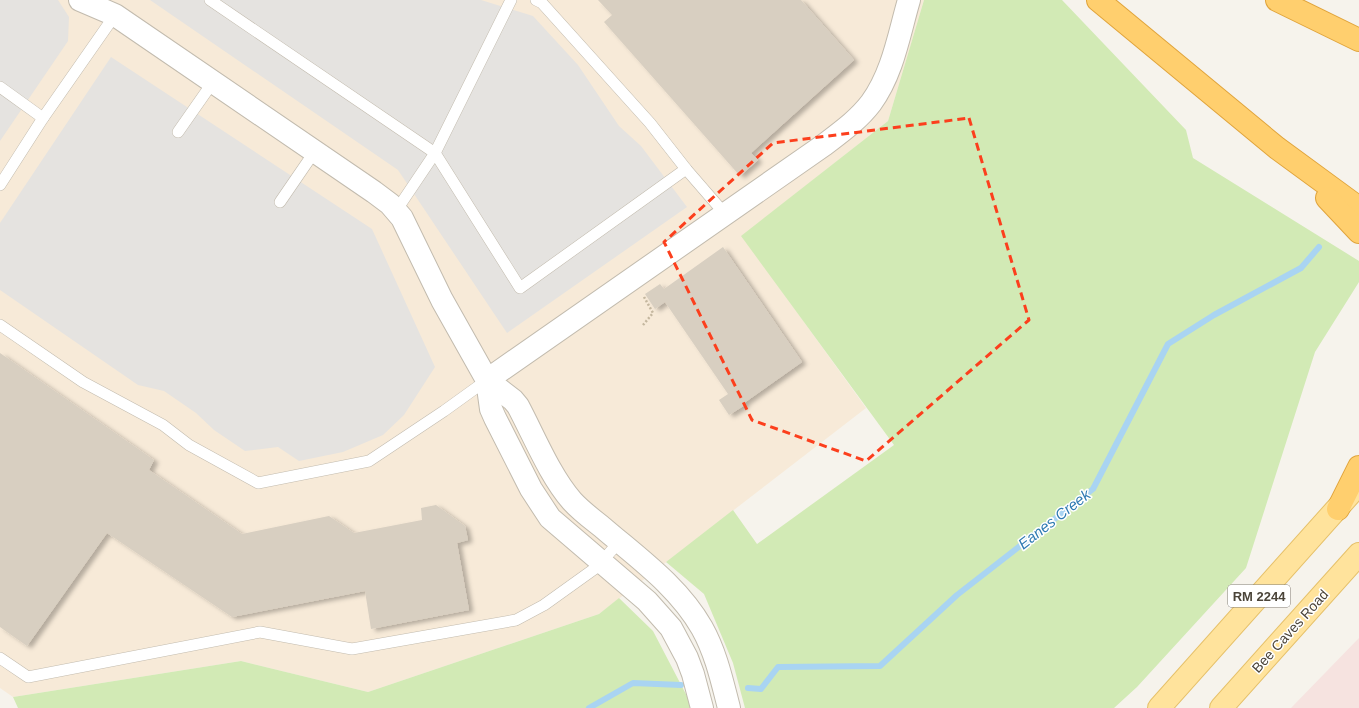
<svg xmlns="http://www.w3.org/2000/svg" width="1359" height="708" viewBox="0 0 1359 708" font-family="Helvetica,sans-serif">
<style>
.commercial{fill:#f7ead8}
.medical{fill:#f6e3e0}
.green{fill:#d2eab5}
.parking{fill:#e5e3e0}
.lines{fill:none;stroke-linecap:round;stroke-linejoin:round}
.stream{stroke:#a9d4f2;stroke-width:6}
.building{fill:#d8cfc1;filter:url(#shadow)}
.lane-casing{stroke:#c2bbae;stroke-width:12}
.street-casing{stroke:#c2bbae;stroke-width:24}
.primary-casing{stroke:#e6c16a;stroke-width:24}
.highway-casing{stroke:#e0a43c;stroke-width:24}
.path{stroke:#c4b79f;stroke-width:2.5;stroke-dasharray:2 2;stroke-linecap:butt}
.lane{stroke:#fff;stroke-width:11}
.street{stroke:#fff;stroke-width:22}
.primary{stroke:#ffe39c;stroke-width:22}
.highway{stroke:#ffcf6e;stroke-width:22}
.marked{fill:none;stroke:#fc3f1d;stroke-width:3;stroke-dasharray:8 5;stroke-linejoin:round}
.labels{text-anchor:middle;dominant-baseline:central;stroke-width:3;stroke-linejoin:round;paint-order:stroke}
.shield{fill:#fff;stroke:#817c74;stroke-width:1}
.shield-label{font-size:13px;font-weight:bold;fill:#4b4439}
.street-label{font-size:14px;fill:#4b4439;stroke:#fff}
.water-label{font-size:15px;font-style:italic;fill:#2e7ab2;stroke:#fff}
</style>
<defs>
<filter id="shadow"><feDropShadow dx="4.5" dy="2.5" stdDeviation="2" flood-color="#0004"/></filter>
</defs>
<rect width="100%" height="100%" fill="#f6f3ec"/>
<polygon class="commercial" points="0,0 924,0 888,121 742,236 866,408 599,614 368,692 241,661 13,697 0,688"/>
<polygon class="medical" points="1359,638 1359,708 1291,708"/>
<g class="green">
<polygon points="924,0 1062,0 1186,130 1193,158 1359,261 1359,282 1315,352 1246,568 1137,687 1114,708 745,708 733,663 704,594 666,562 733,510 757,544 894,445 741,236 888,121"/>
<polygon points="619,598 653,631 689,700 690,708 18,708 13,697 241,661 368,692 599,614"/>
</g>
<g class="parking">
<polygon points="0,0 58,0 69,17 68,41 0,141"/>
<polygon points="150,0 481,0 533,16 578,65 619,126 641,146 687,207 507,333 398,170"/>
<polygon points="111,57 372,229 435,367 404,415 383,435 343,452 299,461 278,447 245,451 214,430 196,413 164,391 138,385 0,290 0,223"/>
</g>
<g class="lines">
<g class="stream">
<polyline points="748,688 761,689 778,667 880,666 957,595 1093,489 1168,344 1214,315 1301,268 1319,247"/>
<polyline points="589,708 633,683 681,685"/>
</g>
</g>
<g class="building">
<polygon points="598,0 801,0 854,60 751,153 758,160 740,176 604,22 612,15"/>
<polygon points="723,247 802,362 744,403 745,405 729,415 719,400 728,394 665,302 655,309 645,294 660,284 664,289"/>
<polygon points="0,353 154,460 149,470 242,534 329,516 354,533 422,520 421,508 436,505 465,526 468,540 457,543 469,610 371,629 365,591 232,617 107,533 27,646 0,627"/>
</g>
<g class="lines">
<g class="lane-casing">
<g id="lane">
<polyline points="210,0 435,153 520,288 686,169"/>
<polyline points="536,0 542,3 650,123 686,169 725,214"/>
<polyline points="0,87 43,118"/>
<polyline points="178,132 213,82"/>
<polyline points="0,185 43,118 115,15"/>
<polyline points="280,202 315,151"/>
<polyline points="396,211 435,153 511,0"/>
<polyline points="0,325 83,382 163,425 189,445 258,483 369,461 444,411 487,380"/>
<polyline points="0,658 28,677 260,632 352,649 516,620 544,605 597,567 619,542"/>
</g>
</g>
<g class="street-casing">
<g id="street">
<path d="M80,0L115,15L374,192L390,204L402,218L442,300L487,380L513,400L518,406C534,436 550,476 572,501C581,511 592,519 602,527C638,558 678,586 702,628C716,653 722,681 729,708"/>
<path d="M487,380L824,145C841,132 858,120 871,103C893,73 899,34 909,0"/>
<polyline points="487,380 491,409 495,418 531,489 550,518 647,601 671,628 687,658 693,674 702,708"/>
</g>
</g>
<g class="primary-casing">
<g id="primary">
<polyline points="1159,708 1350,494"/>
<polyline points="1221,708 1359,554"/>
</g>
</g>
<g class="highway-casing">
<g id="highway">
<polyline points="1098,0 1277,148 1359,208"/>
<polyline points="1277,0 1359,40"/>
<polyline points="1327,198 1359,232"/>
<polyline points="1338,509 1359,467"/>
</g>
</g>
<polyline class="path" points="643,325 653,313 644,297"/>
<use href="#lane" class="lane"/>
<use href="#street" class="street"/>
<use href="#primary" class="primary"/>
<use href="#highway" class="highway"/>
</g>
<path class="marked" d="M969,118L1029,320L866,461L752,420L664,242L773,143Z"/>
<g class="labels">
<rect class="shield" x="1228" y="585" width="62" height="22" rx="3"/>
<g class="shield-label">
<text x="1259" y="596">RM 2244</text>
</g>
<g class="street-label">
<text transform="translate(1290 631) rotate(-48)">Bee Caves Road</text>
</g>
<g class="water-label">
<text transform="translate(1054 519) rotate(-38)">Eanes Creek</text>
</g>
</g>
</svg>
